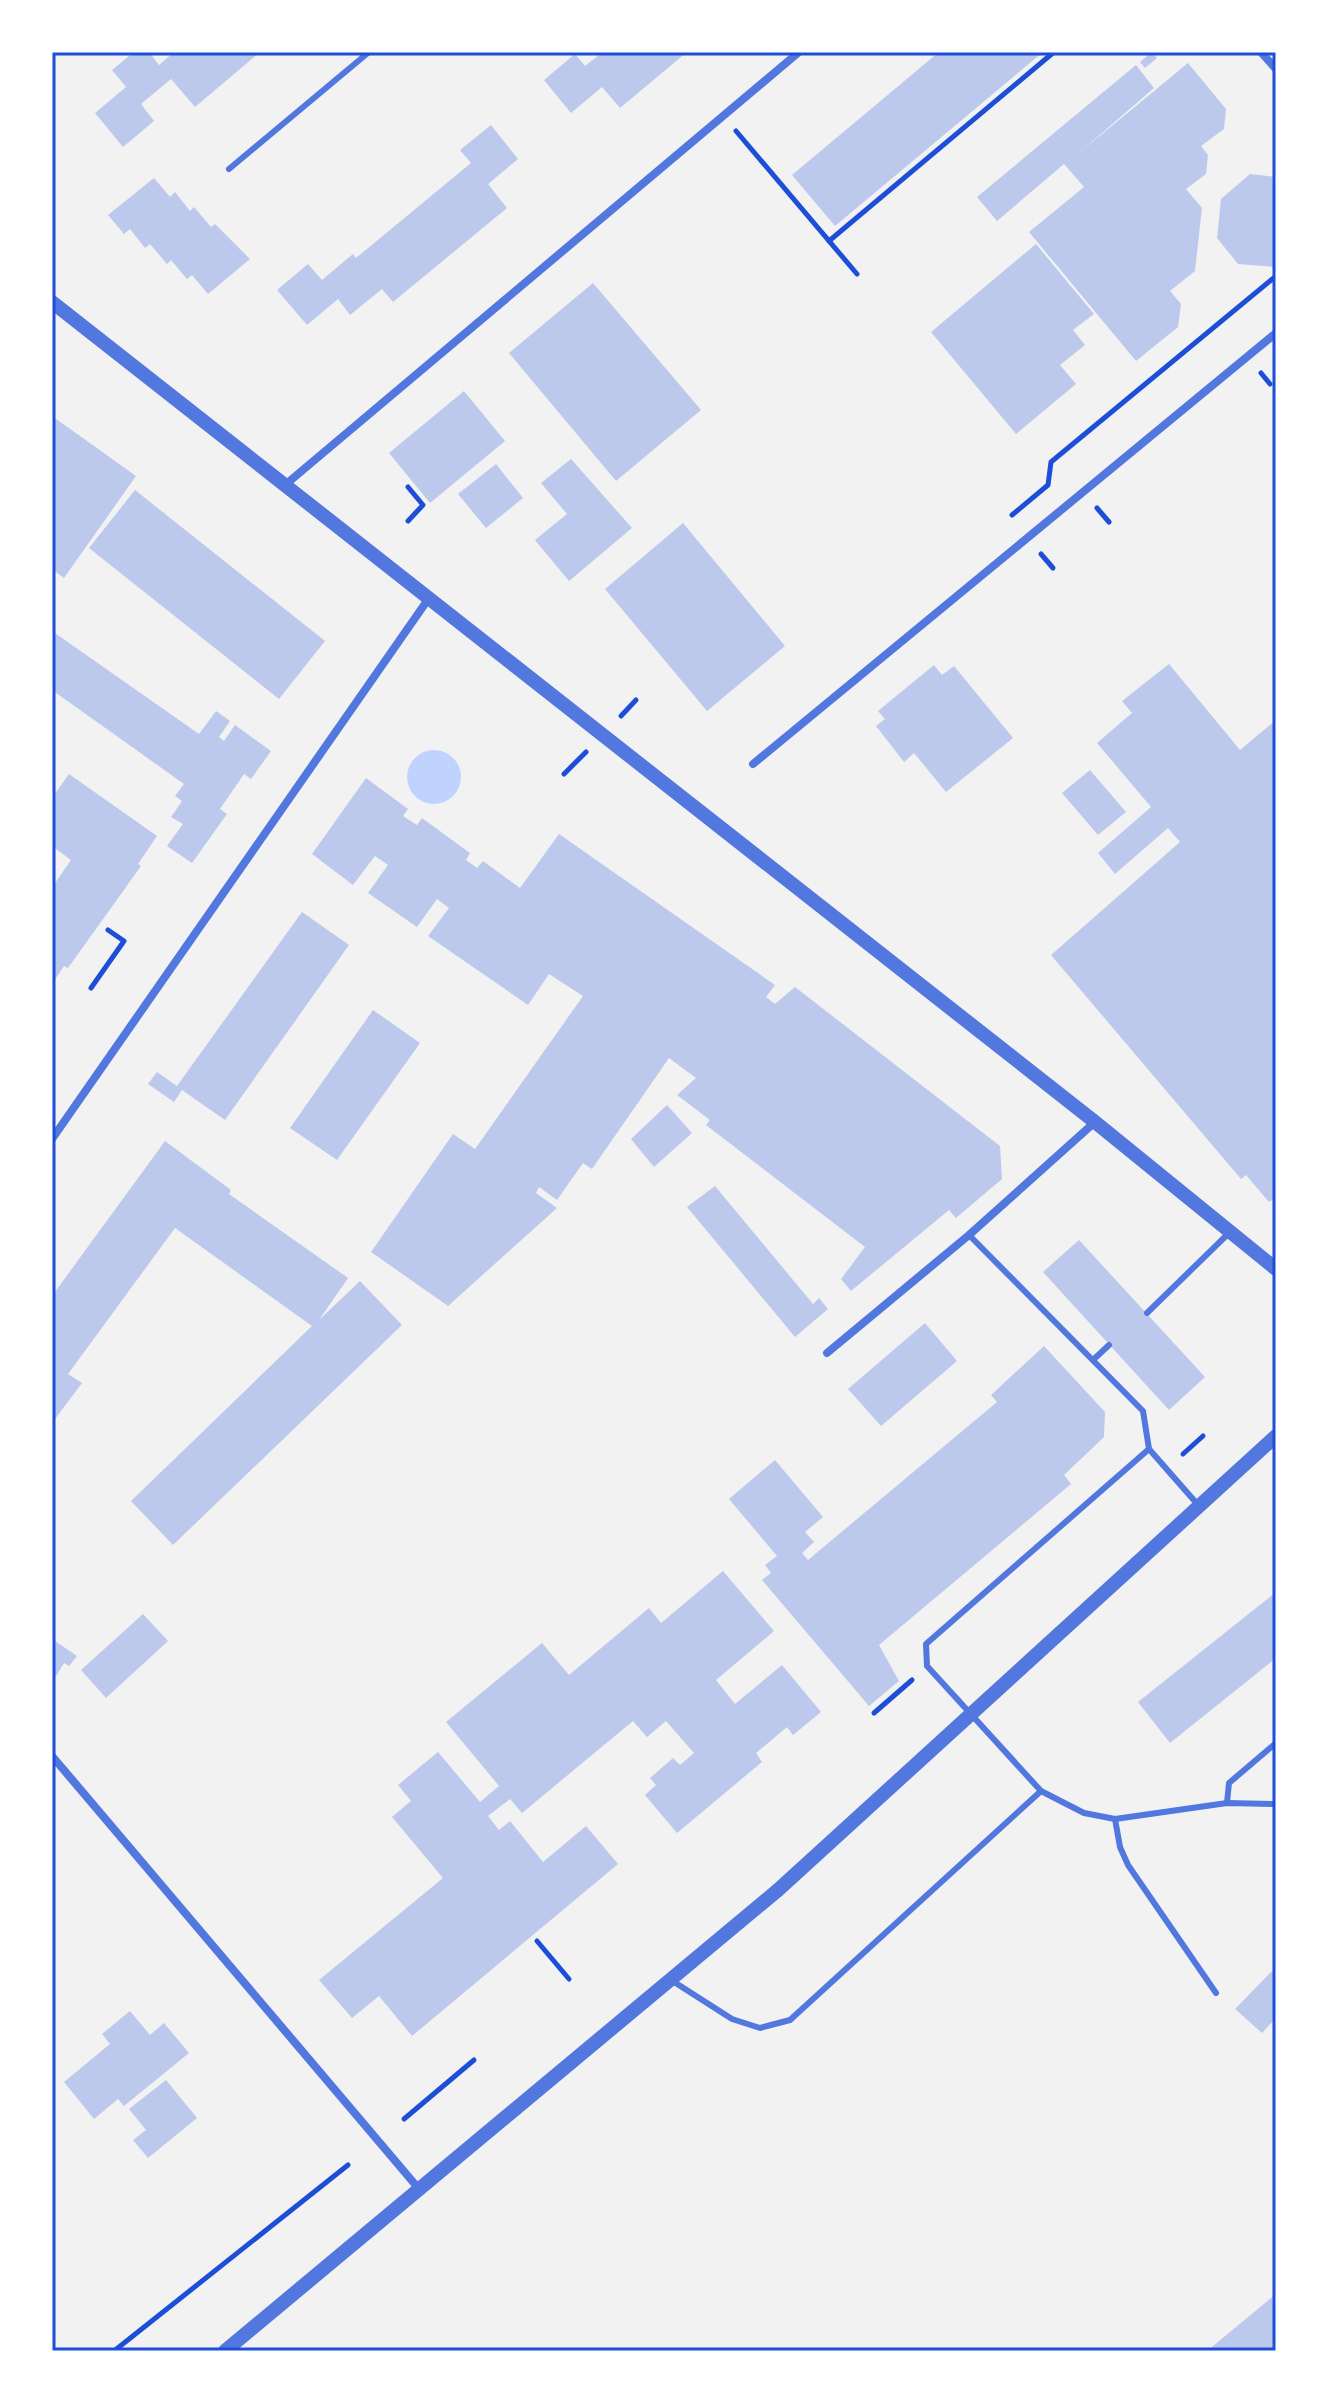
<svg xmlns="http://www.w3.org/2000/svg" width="1328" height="2403" viewBox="0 0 1328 2403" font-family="'IBM Plex Serif',serif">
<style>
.water{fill:#bfd3fe}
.building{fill:#bdc9ec}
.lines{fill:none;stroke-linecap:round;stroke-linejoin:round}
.path{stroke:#1d4ed8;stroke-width:5}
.service{stroke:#5277de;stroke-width:6}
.minor{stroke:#5277de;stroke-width:8}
.tertiary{stroke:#5277de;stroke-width:14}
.neatline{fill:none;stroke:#1d4ed8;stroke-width:3}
</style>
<rect width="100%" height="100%" fill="#f2f2f2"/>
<circle class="water" cx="434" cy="777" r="27"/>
<g class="building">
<polygon points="134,52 149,52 159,65 174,52 260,52 195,107 171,79 141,104 154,121 123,147 95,113 126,87 112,70"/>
<polygon points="603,52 687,52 620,108 602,87 571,113 544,80 575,54 585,66"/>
<polygon points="939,52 1043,52 835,226 792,175"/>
<polygon points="1152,52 1157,58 1145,68 1140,62"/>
<polygon points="1188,63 1226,109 1224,129 1201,146 1208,155 1206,174 1186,189 1202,208 1195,271 1170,291 1181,304 1178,327 1136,361 1029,232 1084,187 1064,164 997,221 977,197 1136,65 1154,88 1079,153"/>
<polygon points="491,125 518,159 488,184 507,208 393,302 382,289 350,315 338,299 307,325 277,290 308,264 322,280 353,254 356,258 471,163 460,150"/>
<polygon points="1250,174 1276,177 1276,267 1238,264 1217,238 1221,199"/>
<polygon points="154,178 170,197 175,192 190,211 194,207 211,227 215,224 250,259 208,294 192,275 187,279 171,260 167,264 150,244 145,248 130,229 124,234 108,215"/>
<polygon points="1036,244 1094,314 1073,330 1085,345 1060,365 1076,384 1016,434 931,332"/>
<polygon points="593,283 701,410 616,481 509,353"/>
<polygon points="464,391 505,441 430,503 389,453"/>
<polygon points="52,416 136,476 64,578 52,569"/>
<polygon points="571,459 632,528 569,581 535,540 567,514 541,483"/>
<polygon points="496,464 523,498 486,528 458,494"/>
<polygon points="135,490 325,641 279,699 89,548"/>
<polygon points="683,523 785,646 707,711 605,589"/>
<polygon points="52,631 199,734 216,711 230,721 219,737 224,741 235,725 271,751 251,779 244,774 220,809 227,814 192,863 167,846 183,824 171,817 182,801 175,796 184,784 52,690"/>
<polygon points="1169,664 1240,750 1276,720 1276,1205 1272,1200 1269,1202 1246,1175 1241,1179 1051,955 1180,842 1168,828 1115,874 1098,853 1151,807 1097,743 1132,713 1122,701"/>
<polygon points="934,665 942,675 954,666 1013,738 946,792 914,753 904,762 876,726 885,719 878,711"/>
<polygon points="1090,770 1126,812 1098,835 1062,793"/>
<polygon points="69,774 157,836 138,864 141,866 68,968 64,966 52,984 52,881 55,883 71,860 52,846 52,798"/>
<polygon points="366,778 408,809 403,816 417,825 422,818 470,853 466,860 477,868 483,861 520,888 559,834 775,985 766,997 775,1004 795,987 1000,1146 1002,1179 956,1218 949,1210 851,1291 841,1279 865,1247 706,1125 710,1120 677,1095 696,1078 669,1058 592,1169 583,1163 557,1200 539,1187 536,1193 557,1208 448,1306 371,1252 453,1134 475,1149 583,996 549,974 528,1005 428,936 449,908 437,899 417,927 368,893 388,865 375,856 353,885 312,854"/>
<polygon points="302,912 349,945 225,1120 182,1090 174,1102 148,1084 157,1072 177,1086"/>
<polygon points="373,1010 420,1043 337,1160 290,1128"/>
<polygon points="667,1105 692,1133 654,1167 631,1139"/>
<polygon points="165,1141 231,1190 229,1194 348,1278 319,1320 360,1281 402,1325 173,1545 131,1501 312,1326 175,1228 68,1374 82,1383 52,1423 52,1296"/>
<polygon points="715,1186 813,1304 819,1298 828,1309 795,1337 687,1207"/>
<polygon points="1079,1240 1205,1377 1169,1410 1043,1272"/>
<polygon points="925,1323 957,1361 881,1426 848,1389"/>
<polygon points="1044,1346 1105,1412 1104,1437 1064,1475 1071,1484 879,1645 899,1681 869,1706 762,1580 771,1573 765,1565 777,1556 729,1499 775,1460 823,1517 805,1532 814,1542 802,1553 808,1560 997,1402 991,1395"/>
<polygon points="723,1571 774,1631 716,1680 735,1704 782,1665 821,1712 793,1735 787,1727 768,1743 756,1753 762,1762 677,1833 645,1795 656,1785 650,1778 673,1758 680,1765 694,1753 666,1721 647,1737 633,1721 522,1813 510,1799 488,1816 499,1830 510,1821 543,1862 586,1826 618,1864 412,2036 379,1996 352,2018 319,1980 443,1878 392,1817 411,1801 398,1785 438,1752 480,1802 499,1786 446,1722 542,1643 569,1675 649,1608 661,1623"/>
<polygon points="1276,1592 1276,1658 1170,1743 1138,1702"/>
<polygon points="143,1614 168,1641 106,1698 81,1670"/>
<polygon points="52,1639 77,1656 69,1666 64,1663 56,1676 52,1674"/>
<polygon points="1276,1967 1276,2018 1262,2033 1235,2009"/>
<polygon points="130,2011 150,2035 164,2023 189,2053 124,2106 118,2099 94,2119 64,2082 110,2044 102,2034"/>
<polygon points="166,2080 197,2118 148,2158 133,2140 146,2130 129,2109"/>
<polygon points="1276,2294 1276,2351 1207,2351"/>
</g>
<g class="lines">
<g class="path">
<polyline points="736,131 857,274"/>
<polyline points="829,241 1054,52"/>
<polyline points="1261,373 1270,384"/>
<polyline points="1097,508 1109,522"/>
<polyline points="1012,515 1048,485 1051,462 1276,276"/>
<polyline points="408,521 423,505 408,487"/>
<polyline points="1041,554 1053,568"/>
<polyline points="621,716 636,700"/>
<polyline points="564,774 586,752"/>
<polyline points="91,988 124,941 108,930"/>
<polyline points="1183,1454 1203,1436"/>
<polyline points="874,1713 912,1680"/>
<polyline points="537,1941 569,1979"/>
<polyline points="404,2119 474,2060"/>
<polyline points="114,2351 348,2165"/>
</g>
<g class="service">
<polyline points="229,169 369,52"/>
<polyline points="969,1235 1143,1411 1149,1449 1199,1506"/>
<polyline points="1147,1313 1231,1231"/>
<polyline points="1093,1360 1109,1345"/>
<polyline points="1149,1449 926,1644 927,1666 1041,1791 1084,1813 1115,1819 1227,1803 1276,1804"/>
<polyline points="1227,1803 1229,1783 1276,1743"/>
<polyline points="1115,1819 1120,1847 1128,1865 1216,1993"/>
<polyline points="671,1980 732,2019 760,2028 790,2020 1041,1791"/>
</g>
<g class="minor">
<polyline points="1261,52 1276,69"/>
<polyline points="285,485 799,52"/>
<polyline points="753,764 1276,333"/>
<polyline points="52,1139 429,598"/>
<polyline points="827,1353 969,1235 1095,1122"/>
<polyline points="52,1756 419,2189"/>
</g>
<g class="tertiary">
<polyline points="52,302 1095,1122 1276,1269"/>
<polyline points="225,2351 778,1890 1276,1436"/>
</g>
</g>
<rect width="1328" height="2403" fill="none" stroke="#ffffff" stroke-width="108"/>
<rect x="54" y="54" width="1220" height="2295" class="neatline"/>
</svg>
